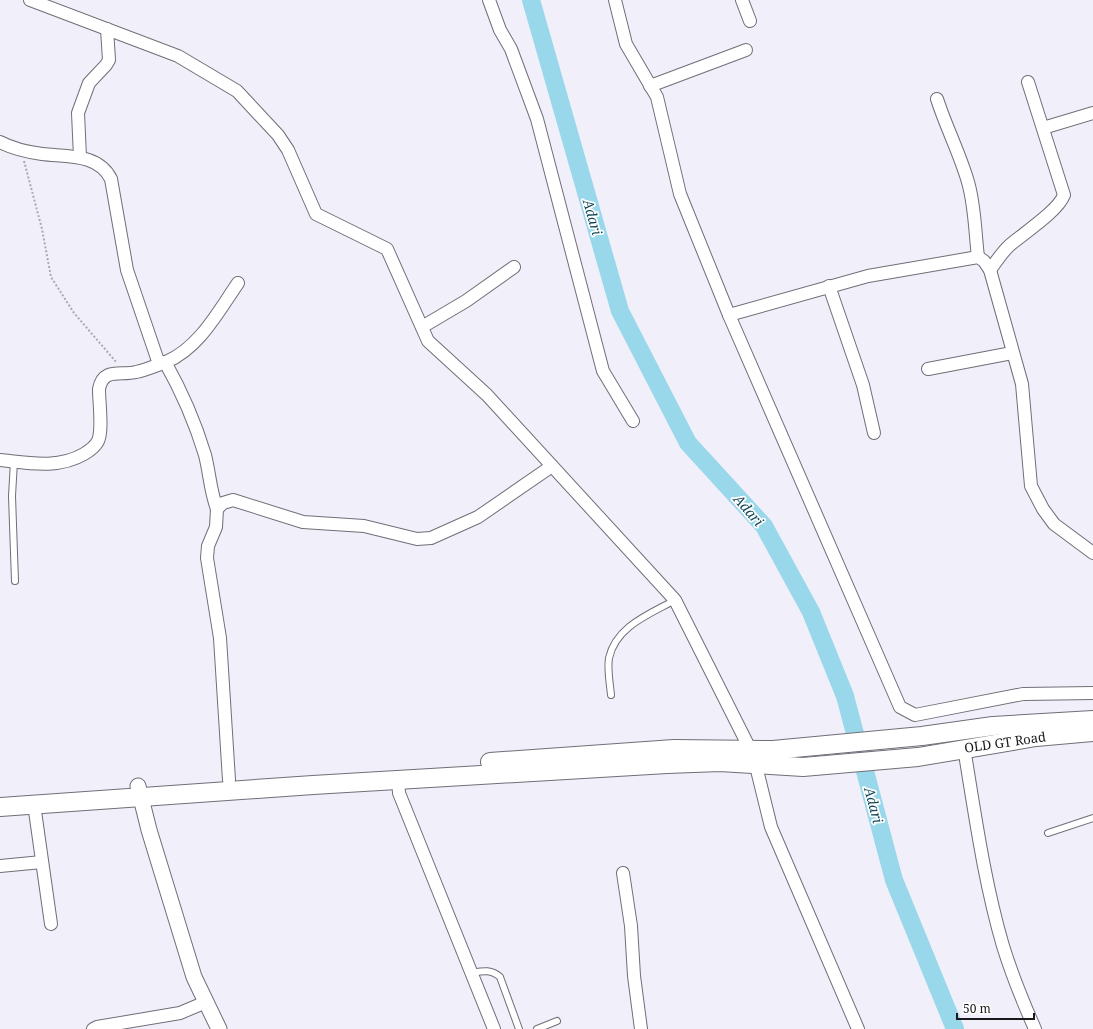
<svg xmlns="http://www.w3.org/2000/svg" width="1093" height="1029" viewBox="0 0 1093 1029" font-family="'Noto Serif',serif">
<style>
.lines{fill:none;stroke-linecap:round;stroke-linejoin:round}
.river{stroke:#99d7ea;stroke-width:18}
.service-casing{stroke:#706e77;stroke-width:8}
.minor-casing{stroke:#706e77;stroke-width:14}
.tertiary-casing{stroke:#706e77;stroke-width:17}
.secondary-casing{stroke:#706e77;stroke-width:20}
.path{stroke:#aaa8b0;stroke-width:2;stroke-dasharray:2 2;stroke-linecap:butt}
.service{stroke:#fff;stroke-width:6}
.minor{stroke:#fff;stroke-width:12}
.tertiary{stroke:#fff;stroke-width:15}
.secondary{stroke:#fff;stroke-width:18}
.labels{text-anchor:middle;dominant-baseline:central;stroke-width:3.5;stroke-linejoin:round;paint-order:stroke}
.street-label{font-size:13px;fill:#1a191c;stroke:#fefefe}
.water-label{font-size:14px;font-style:italic;fill:#144957;stroke:#fefefe}
</style>
<rect width="100%" height="100%" fill="#f1eff9"/>
<g class="lines">
<polyline class="river" points="531,0 620,311 688,443 764,526 811,612 845,696 894,880 955,1029"/>
<g class="service-casing">
<g id="service">
<polyline points="14,461 12,496 15,581"/>
<path d="M611,695C610,684 607,669 609,658C616,626 650,614 675,600"/>
<polyline points="1048,833 1093,818"/>
<path d="M471,973C483,971 491,969 500,977L519,1029"/>
<polyline points="537,1029 557,1021"/>
</g>
</g>
<g class="minor-casing">
<g id="minor">
<polyline points="30,0 178,56 237,91 278,135 288,150 316,214 387,249 428,341 487,395 675,600 751,751 756,766 771,827 858,1029"/>
<polyline points="489,0 500,30 511,49 537,119 603,371 633,421"/>
<polyline points="615,0 626,44 657,97 680,194 729,315 900,707 915,715 1023,694 1093,693"/>
<polyline points="742,0 750,21"/>
<polyline points="650,86 746,50"/>
<path d="M937,99C946,127 960,154 968,182C975,206 975,232 978,257"/>
<polyline points="1043,128 1093,113"/>
<path d="M0,142C13,149 27,152 42,154C66,157 98,153 111,179L127,270L159,364"/>
<polyline points="80,157 78,113 89,83 106,65 109,60 107,29"/>
<path d="M990,270C996,262 1002,252 1010,245C1024,233 1058,211 1064,195L1028,82"/>
<polyline points="829,286 863,385 874,433"/>
<polyline points="729,315 868,276 978,257 984,261 990,270 1022,384 1031,486 1043,509 1054,524 1093,553"/>
<polyline points="422,327 466,301 514,267"/>
<path d="M165,362C182,392 195,422 205,455C210,475 210,490 217,509"/>
<polyline points="928,369 1012,353"/>
<path d="M0,460C29,463 58,469 84,454C89,451 95,447 98,441C103,430 99,403 99,389C103,367 121,376 136,372C146,370 157,365 166,362C199,348 218,312 238,283"/>
<path d="M964,748C975,814 984,881 1003,946C1012,975 1023,1002 1035,1029"/>
<polyline points="229,780 220,638 207,558 208,546 216,527 217,509 223,503 233,500 303,522 364,526 417,539 431,538 478,517 552,466"/>
<polyline points="398,780 399,793 494,1029"/>
<polyline points="34,804 51,924"/>
<polyline points="0,866 42,862"/>
<polyline points="623,873 631,926 634,976 641,1029"/>
<polyline points="93,1029 97,1027 180,1013 206,1002"/>
</g>
</g>
<g class="tertiary-casing">
<polyline id="tertiary" points="138,786 149,830 194,977 219,1029"/>
</g>
<g class="secondary-casing">
<g id="secondary">
<polyline points="490,762 674,749 773,750 922,736 993,726 1093,720"/>
<polyline points="0,807 313,785 667,764 720,762 803,767 918,757 1036,737 1093,732"/>
</g>
</g>
<polyline class="path" points="24,161 42,229 51,277 74,313 117,363"/>
<use href="#service" class="service"/>
<use href="#minor" class="minor"/>
<use href="#tertiary" class="tertiary"/>
<use href="#secondary" class="secondary"/>
</g>
<g class="labels">
<g class="street-label">
<text transform="translate(1005 742) rotate(-8)">OLD GT Road</text>
</g>
<g class="water-label">
<text transform="translate(593 217) rotate(74)">Adari</text>
<text transform="translate(749 510) rotate(49)">Adari</text>
<text transform="translate(874 805) rotate(75)">Adari</text>
</g>
</g>
<path d="M957 1013v6h77v-6" fill="none" stroke="#1a191c" stroke-width="2"/>
<text x="963" y="1013" font-size="12" fill="#1a191c" stroke="#fefefe" stroke-width="3" paint-order="stroke">50 m</text>
</svg>
